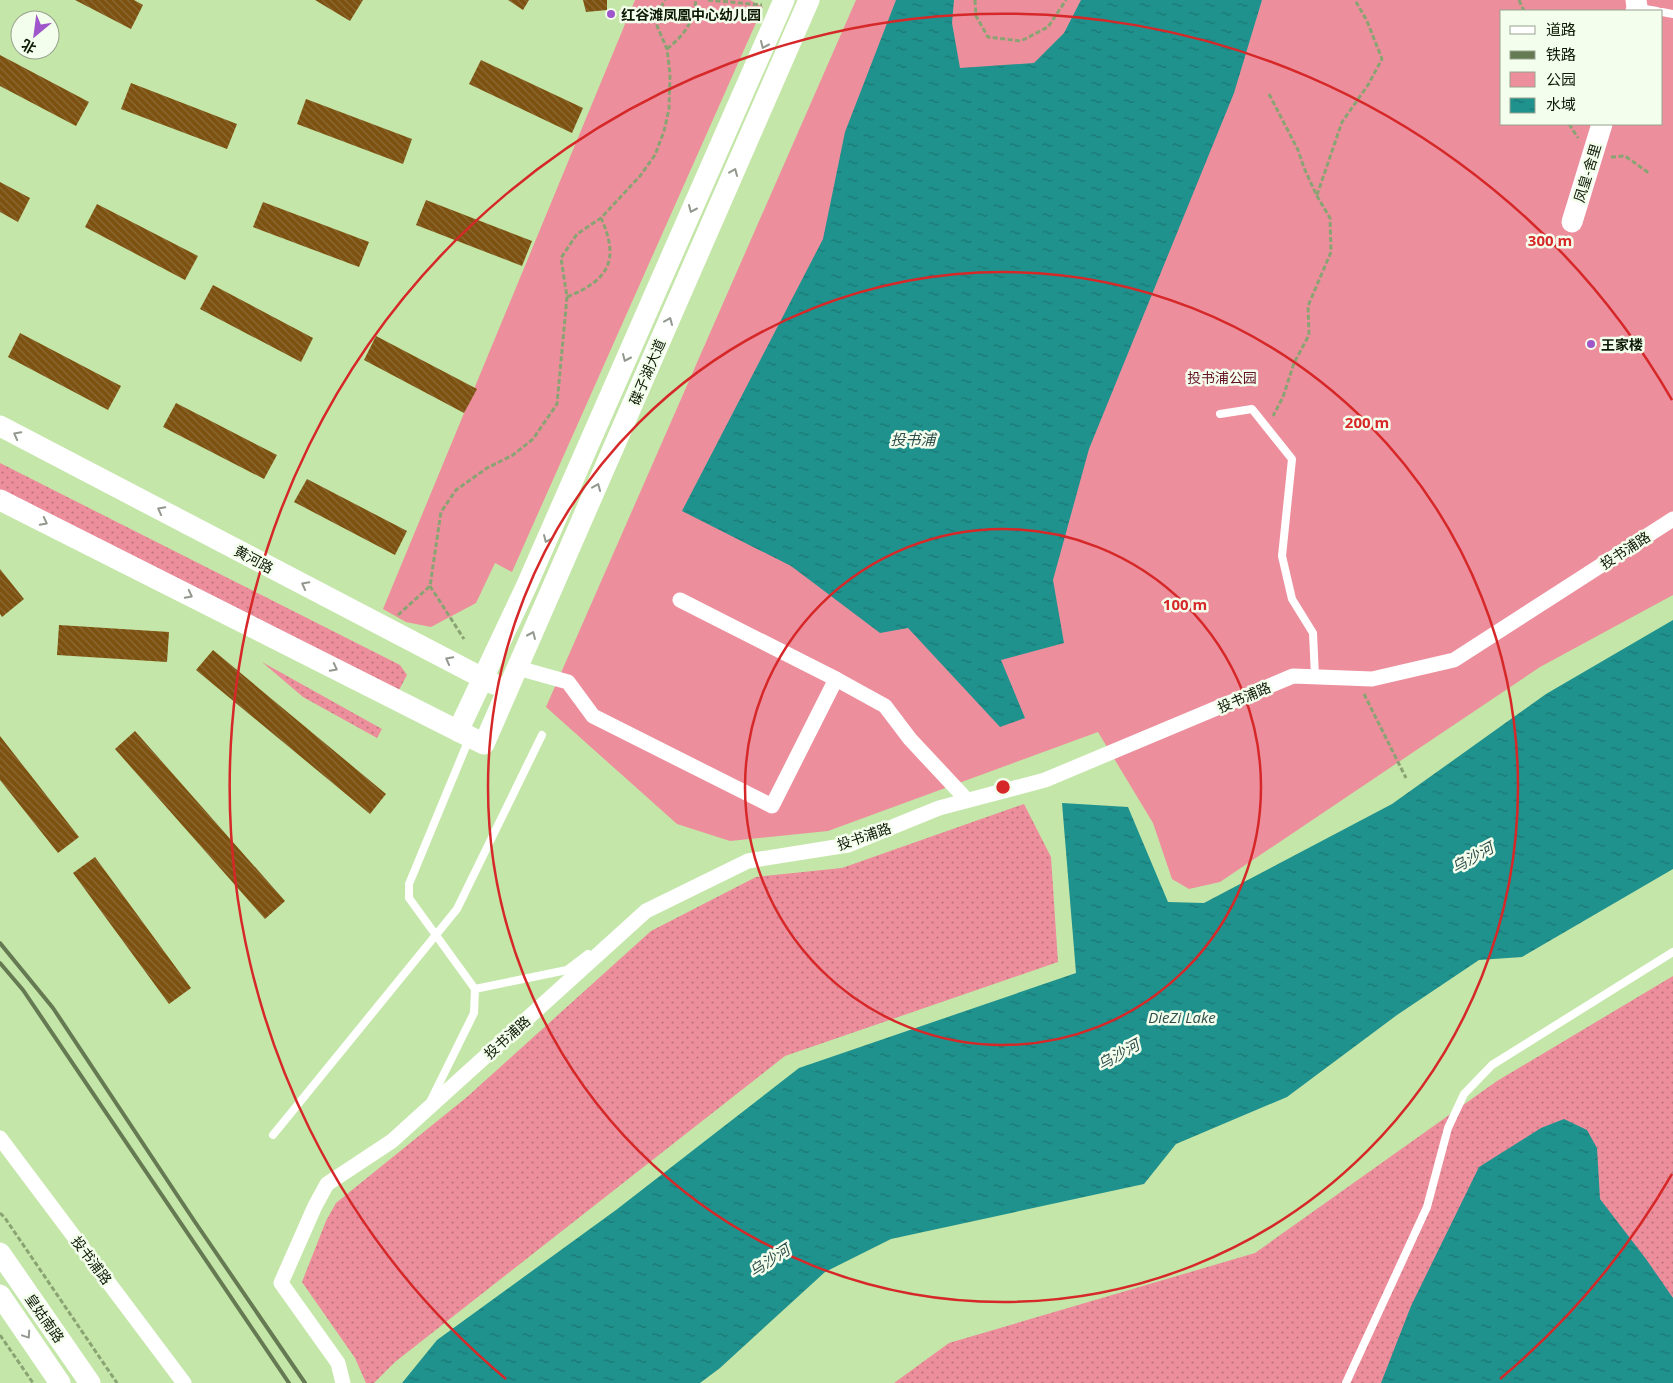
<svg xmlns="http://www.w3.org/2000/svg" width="1673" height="1383" viewBox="0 0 1673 1383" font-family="'Open Sans','Noto Sans SC',sans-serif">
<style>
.grass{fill:url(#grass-dots)}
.park{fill:#ed8e9c;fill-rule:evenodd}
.water{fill:url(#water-ripples)}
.building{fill:url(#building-back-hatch)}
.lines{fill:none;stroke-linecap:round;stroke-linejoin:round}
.path{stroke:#89a373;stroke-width:3;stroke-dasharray:5 2.5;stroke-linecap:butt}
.lane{stroke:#fff;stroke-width:8}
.street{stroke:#fff;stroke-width:15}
.secondary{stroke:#fff;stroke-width:21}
.rail{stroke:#657a52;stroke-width:4}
.oneway{stroke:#93988e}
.ring{fill:none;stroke:#d62828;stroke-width:2.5}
.poi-dot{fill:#9f56ca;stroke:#f4feec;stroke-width:2}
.labels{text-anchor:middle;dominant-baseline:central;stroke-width:5;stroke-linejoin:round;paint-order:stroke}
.poi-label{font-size:14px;font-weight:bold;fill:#0e1904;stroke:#f4feec;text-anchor:start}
.street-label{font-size:14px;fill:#0e1904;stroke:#f4feec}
.park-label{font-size:14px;fill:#631227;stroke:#f4feec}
.water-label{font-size:15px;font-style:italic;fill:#2e4e4c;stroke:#f4feec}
.centre{fill:#d62828;stroke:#f4feec;stroke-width:2.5}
.ring-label{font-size:15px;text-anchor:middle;font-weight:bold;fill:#d62828;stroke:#f4feec;stroke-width:5;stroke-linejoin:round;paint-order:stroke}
</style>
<defs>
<pattern id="grass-dots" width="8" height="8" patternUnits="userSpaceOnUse" patternTransform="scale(1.25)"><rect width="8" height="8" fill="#ed8e9c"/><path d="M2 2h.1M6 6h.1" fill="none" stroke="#be737d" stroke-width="1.8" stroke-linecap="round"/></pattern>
<pattern id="water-ripples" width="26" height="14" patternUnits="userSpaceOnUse" patternTransform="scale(1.25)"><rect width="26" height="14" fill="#20928e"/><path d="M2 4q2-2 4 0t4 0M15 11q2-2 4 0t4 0" fill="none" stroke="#1a7672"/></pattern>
<pattern id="building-back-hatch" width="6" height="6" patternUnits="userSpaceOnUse" patternTransform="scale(1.25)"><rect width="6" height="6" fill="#7d510f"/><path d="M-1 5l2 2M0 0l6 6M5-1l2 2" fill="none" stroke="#8c6b38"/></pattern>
</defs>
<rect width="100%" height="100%" fill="#c5e6a9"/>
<g class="grass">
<polygon points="0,463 400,665 407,675 399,690 0,493"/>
<polygon points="262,662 382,729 377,738 303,697"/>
<polygon points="1024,804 1051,857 1058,962 785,1056 395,1362 374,1383 366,1383 355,1358 302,1282 326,1221 336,1203 467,1097 651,931 756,877 842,868"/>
<polygon points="1673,976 1673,1383 894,1383 949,1343 1255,1253 1497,1081"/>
</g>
<g class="park">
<polygon points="635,0 750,0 763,7 512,572 495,563 476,603 431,627 406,622 383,609"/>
<path d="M856,0H1673V595L1540,667L1220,882L1189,889L1172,879L1153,823L1098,732L828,831L730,841L677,824L546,707ZM1502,11H1662V124H1502Z"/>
</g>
<g class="water">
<polygon points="896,0 954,0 952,23 960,68 1034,63 1064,33 1081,0 1262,0 1234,93 1089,449 1053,580 1064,643 1001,660 1025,718 1000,727 908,628 880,633 791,566 682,511 823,239 845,132"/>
<polygon points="1673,620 1673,869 1522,957 1479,960 1397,1015 1287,1097 1176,1144 1144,1184 891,1239 825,1272 720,1368 700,1383 402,1383 437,1340 616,1210 799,1068 1076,973 1062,803 1128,807 1168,902 1204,903 1392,804 1546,694"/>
<polygon points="1564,1119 1587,1130 1597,1148 1600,1199 1646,1259 1673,1298 1673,1383 1381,1383 1411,1306 1479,1167 1541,1128"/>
</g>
<g class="building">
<polygon points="75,0 134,0 143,5 131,29"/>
<polygon points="315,0 363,0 350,21"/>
<polygon points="508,0 529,0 523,10"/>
<polygon points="583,0 607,0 607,10 586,12"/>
<polygon points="0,55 89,102 76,126 0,86"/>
<polygon points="481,60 583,108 572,133 469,84"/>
<polygon points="131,83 237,124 227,149 121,109"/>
<polygon points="306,99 412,139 403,164 297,124"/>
<polygon points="0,182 30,198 18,222 0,212"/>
<polygon points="426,200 532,241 522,266 416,225"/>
<polygon points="263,202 369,242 359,267 253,227"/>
<polygon points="97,204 198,256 185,280 85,227"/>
<polygon points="213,285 313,338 301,362 200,309"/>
<polygon points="20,333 121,386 108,410 8,357"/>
<polygon points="376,336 477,389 464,413 364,360"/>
<polygon points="176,403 277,455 264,479 163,427"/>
<polygon points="307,479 407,531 395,555 294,502"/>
<polygon points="0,569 24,599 2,617 0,614"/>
<polygon points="59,625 169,632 167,662 57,655"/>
<polygon points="213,650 386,794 370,814 196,670"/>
<polygon points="135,731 285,901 265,919 115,749"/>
<polygon points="0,736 79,837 58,853 0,780"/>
<polygon points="95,857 191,988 169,1004 73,873"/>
</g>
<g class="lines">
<g class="path">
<polyline points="708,0 762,5"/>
<polyline points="975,0 976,16 988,37 1021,41 1048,27 1066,0"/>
<polyline points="1519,0 1524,11"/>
<path d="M667,49C685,34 693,23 696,0"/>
<polyline points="1269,94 1298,150 1304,168 1317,196 1330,218 1331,252 1308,306 1309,335 1294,363 1283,397 1273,416"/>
<polyline points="1569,124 1578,138"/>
<polyline points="1611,157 1625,156 1649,173"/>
<polyline points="1317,195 1342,122 1368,85 1382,59 1367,21 1355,0"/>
<path d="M567,297C609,280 620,260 601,218"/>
<polyline points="430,586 464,639"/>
<polyline points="398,615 430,586 441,512 456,490 487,468 513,455 533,439 557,404 567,297 561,258 577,234 601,218 640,176 655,155 664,131 669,109 670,74 667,49 657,26 662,5 665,0"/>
<polyline points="1364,694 1406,778"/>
<polyline points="0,1213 5,1218 117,1383"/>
<polyline points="0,1335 33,1383"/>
</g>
<g class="lane">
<polyline points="1639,8 1657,11"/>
<polyline points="1662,12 1673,14"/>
<polyline points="1220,414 1252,409 1292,459 1282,556 1292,599 1313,633 1315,677"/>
<polyline points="469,739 409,884 409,898 475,989"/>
<polyline points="431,1100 474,1013 475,989 567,970 588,954"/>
<polyline points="273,1135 457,909 542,735"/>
<polyline points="1346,1383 1427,1207 1448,1128 1464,1094 1492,1065 1673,952"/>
</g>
<g class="street">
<polyline points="680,600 836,679 885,706 910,739 967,800"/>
<polyline points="518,668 568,682 593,716 772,806 836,679"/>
<polyline points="0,1138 184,1383"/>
<polyline points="343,1383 338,1363 281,1283 315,1206 327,1184 392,1141 646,911 748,861 848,845 939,808 1045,780 1293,676 1372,679 1454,660 1673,519"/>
</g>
<g class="secondary">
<polyline points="1636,0 1637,7 1636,11"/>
<polyline points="1572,222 1602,124"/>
<polyline points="0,426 494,684"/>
<polyline points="0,500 484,744 809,0"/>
<polyline points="458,731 526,587 784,0"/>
<polyline points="0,1253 90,1383"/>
<polyline points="0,1295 60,1383"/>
</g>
<g class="rail">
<polyline points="0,943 53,1008 195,1222 305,1383"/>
<polyline points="0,963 23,990 289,1383"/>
</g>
</g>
<defs><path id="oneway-chevron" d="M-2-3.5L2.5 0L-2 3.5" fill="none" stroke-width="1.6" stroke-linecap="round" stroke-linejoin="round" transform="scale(1.25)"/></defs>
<g class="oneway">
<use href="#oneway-chevron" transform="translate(764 45) rotate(114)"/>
<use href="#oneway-chevron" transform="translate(734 172) rotate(-67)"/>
<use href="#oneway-chevron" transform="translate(692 209) rotate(114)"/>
<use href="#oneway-chevron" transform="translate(669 321) rotate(-67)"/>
<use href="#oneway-chevron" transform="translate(626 358) rotate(114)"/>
<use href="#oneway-chevron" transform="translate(17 435) rotate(-152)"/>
<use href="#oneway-chevron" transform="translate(597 487) rotate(-67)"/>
<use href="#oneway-chevron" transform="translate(161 510) rotate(-152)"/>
<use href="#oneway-chevron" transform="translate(44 522) rotate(27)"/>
<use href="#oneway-chevron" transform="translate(547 539) rotate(114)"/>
<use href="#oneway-chevron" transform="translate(305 585) rotate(-152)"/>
<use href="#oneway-chevron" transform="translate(189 595) rotate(27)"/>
<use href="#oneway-chevron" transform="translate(532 635) rotate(-66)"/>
<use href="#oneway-chevron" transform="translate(449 660) rotate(-152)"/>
<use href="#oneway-chevron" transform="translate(334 668) rotate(27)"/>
<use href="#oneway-chevron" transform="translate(27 1335) rotate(56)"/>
</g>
<g class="ring">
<circle cx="1003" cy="787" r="258"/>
<circle cx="1003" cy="787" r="515"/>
<path d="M1672 1174A773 773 0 0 1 1500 1379M506 1379A773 773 0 1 1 1672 400"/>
</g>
<g class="poi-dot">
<circle cx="611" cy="14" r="5"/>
<circle cx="1591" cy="344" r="5"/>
</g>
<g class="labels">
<g class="poi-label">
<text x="621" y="14">红谷滩凤凰中心幼儿园</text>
<text x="1601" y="344">王家楼</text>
</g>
<g class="street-label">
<text transform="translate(1587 173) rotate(-73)">凤皇-舍里</text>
<text transform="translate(647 372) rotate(-67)">碟子湖大道</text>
<text transform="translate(1625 550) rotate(-33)">投书浦路</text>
<text transform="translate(254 559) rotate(28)">黄河路</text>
<text transform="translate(1244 697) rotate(-23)">投书浦路</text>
<text transform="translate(864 836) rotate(-19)">投书浦路</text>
<text transform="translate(507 1037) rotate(-42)">投书浦路</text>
<text transform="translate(92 1260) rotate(53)">投书浦路</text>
<text transform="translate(45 1318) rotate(55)">皇姑南路</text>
</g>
<g class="park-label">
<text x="1222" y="377">投书浦公园</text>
</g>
<g class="water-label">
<text x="913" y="439">投书浦</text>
<text transform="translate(1472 857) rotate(-29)">乌沙河</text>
<text x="1182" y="1017">DieZi Lake</text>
<text transform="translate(1118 1054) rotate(-29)">乌沙河</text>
<text transform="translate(769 1260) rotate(-33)">乌沙河</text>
</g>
</g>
<circle cx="1003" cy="787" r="8" class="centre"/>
<g class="ring-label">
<text x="1550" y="246">300 m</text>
<text x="1367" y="428">200 m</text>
<text x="1185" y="610">100 m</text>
</g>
<rect x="1500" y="10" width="162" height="115" fill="#f4feec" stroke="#98a28f"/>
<rect x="1510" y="26" width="25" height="8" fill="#ffffff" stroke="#98a28f"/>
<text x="1546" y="35" font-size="15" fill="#0e1904">道路</text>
<rect x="1510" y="51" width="25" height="8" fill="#657a52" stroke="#98a28f"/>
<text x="1546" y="60" font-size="15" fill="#0e1904">铁路</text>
<rect x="1510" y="72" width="25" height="15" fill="#ed8e9c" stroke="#98a28f"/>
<text x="1546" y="85" font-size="15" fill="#0e1904">公园</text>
<rect x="1510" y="98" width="25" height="15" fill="url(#water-ripples)" stroke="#98a28f"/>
<text x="1546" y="110" font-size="15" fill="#0e1904">水域</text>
<g transform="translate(35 35) rotate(209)"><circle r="24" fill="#f4feec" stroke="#98a28f"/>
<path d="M0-4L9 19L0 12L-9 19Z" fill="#9f56ca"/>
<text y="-8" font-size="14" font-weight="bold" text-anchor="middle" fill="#0e1904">北</text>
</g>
</svg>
